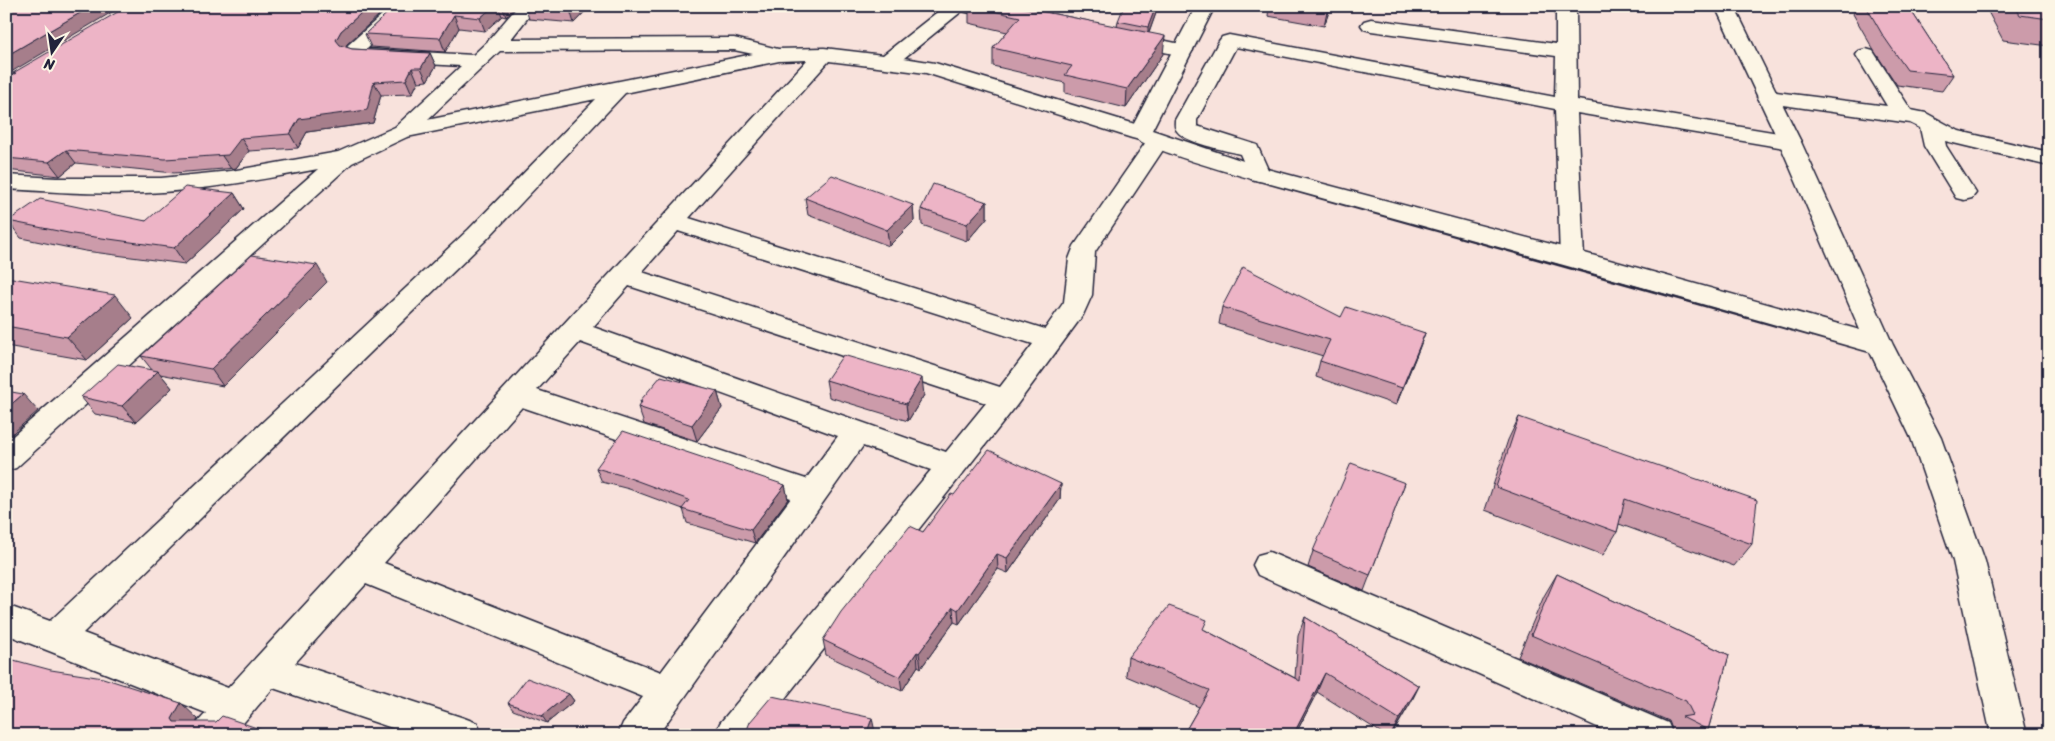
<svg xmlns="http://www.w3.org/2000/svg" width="2055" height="741" viewBox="0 0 2055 741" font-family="Sriracha,sans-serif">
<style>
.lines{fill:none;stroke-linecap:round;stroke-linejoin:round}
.street-casing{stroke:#22223b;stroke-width:3}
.secondary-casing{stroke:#22223b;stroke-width:3}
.street{fill:#fcf5e5;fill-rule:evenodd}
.secondary{fill:#fcf5e5;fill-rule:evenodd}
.wall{fill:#cc9baa;stroke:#22223b}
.shaded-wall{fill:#a67e8b;stroke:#22223b}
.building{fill:#edb4c6;stroke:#22223b}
</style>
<rect width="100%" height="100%" fill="#f8e2dc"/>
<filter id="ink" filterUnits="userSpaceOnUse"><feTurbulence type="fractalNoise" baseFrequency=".02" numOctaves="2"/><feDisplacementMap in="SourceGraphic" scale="10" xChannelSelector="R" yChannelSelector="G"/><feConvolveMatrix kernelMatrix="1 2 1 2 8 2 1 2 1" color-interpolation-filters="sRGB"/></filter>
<g filter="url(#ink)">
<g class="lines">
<g class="street-casing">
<g id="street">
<path d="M392,6H412L367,49L473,55L488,41L518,6H537L511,39L734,38L778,49L824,48L883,55L945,6H991L1012,11L1015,15L1012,19L1005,21L962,11L904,58L935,63L1148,128L1151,133L1148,138L1140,140L1132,138L926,73L829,61L689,218L1045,329L1064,302L1069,259L1074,246L1150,136L1158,134L1166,136L1169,141L1095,252L1092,295L1083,315L1016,406L756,735H715L720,723L931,470L863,446L658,735H618L623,723L643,697L366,584L295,663L464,718L477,723L482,735H413L273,688L233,735H192L197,723L206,713L6,634V605L50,621L469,229L596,99L407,137L352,163L16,468L6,471V442L318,169C266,179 215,188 163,192C111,196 58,192 6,189V175L56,178H161L231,171L338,152L395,127L461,66L358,60L347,56L344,52L348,45ZM734,50L753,54L427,120L500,51ZM807,60L228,688L83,633L487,239L625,93L779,61ZM678,231L1033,344L1000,387L642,272ZM629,286L986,403L946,452L593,327ZM580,342L838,436L806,479L537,390ZM522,407L791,498L661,672L384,563Z"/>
<path d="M1566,6L1573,8L1576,12L1577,100L1790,135L1798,137L1801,142L1798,147L1790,149L1577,113L1584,258L1581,264L1572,266L1563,264L1560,258L1555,109L1236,47L1197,120V126L1257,145L1270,174L1267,179L1259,181L1251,179L1240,154C1225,150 1185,143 1177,131C1174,128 1175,124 1175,120L1219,41L1222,37L1229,35L1555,97L1556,56L1371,31L1364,29L1361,25L1364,21L1371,19L1556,44V12L1559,8Z"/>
<polygon points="1128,33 1190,46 1193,50 1190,54 1183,56 1121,43 1118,39 1121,35"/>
<polygon points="1866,49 1873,51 1911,110 1926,113 1959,131 2049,152 2049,166 1945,141 1946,146 1976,193 1972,198 1964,200 1956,198 1924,146 1920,128 1910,123 1768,103 1761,101 1757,97 1761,93 1768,91 1887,106 1856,55 1859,51"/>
<polygon points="1269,552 1668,723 1673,735 1615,735 1258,575 1253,565 1258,555"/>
</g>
</g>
<g class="secondary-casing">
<path id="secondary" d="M1196,6H1215L1152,130L1267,169L1581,252L1860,330L1779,142L1715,6H1734L1801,142L1893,345L1941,438L1985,561L2027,735H1991L1953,561L1911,438L1870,352C1669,294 1468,238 1267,183C1244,177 1139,148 1129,133Z"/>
</g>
<use href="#street" class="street"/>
<use href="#secondary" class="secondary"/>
</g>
<g class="wall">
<polygon points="395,6 516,6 506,17 502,16 485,31 459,28 445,52 371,47 365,34"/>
<polygon points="525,6 590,6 574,23 529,19"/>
<polygon points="969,6 1054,6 1051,13 1117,27 1118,21 1156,13 1149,33 1163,54 1126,108 1065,93 1065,83 993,66 993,48 1007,32 969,23"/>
<polygon points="1269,6 1331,6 1324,26 1268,16"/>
<polygon points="1391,6 1413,6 1412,9"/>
<polygon points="1858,6 1908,6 1953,75 1942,91 1897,85 1873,49 1853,14"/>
<polygon points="1985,6 2049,6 2049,46 2003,40"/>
<polygon points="347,44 345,47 352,49 430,53 436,66 427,81 418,82 412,94 381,95 373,123 307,132 298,148 249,151 236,168 174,173 76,163 60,176 6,170 6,79 14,74 13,73"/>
<polygon points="234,193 244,209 185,264 85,251 21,238 8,221 146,221"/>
<polygon points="805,198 913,205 914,221 889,246 808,215"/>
<polygon points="987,202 987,218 967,241 922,225 921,209"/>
<polygon points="6,277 133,318 87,360 6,346"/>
<polygon points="327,282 223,386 160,374 172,388 136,422 95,414 81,397 152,370 141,356"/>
<polygon points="1222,307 1341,317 1425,333 1419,349 1396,405 1316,377 1320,361 1323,356 1219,324"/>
<polygon points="826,380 924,395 908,421 829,397"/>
<polygon points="717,391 722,408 697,441 644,424 638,407 641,404 640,401"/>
<polygon points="1519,417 1752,544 1734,566 1619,524 1617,532 1603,555 1485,510 1508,440"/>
<polygon points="596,468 785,485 788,499 755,543 687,523 683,509 629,489 602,482"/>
<polygon points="1405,483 1364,591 1308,567 1313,551"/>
<polygon points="1061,484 1060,499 1008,573 998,569 959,624 954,622 921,668 918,666 902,691 826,655 823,640 923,532 954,495"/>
<polygon points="1557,574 1729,655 1708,730 1703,735 1666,735 1672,729 1669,721 1518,657 1544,596"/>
<polygon points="1305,617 1419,686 1410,704 1392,735 1385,735 1317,692 1295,735 1183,735 1199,707 1126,676 1128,657 1205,630 1295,678 1298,636"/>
<polygon points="569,694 574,701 547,723 513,710 508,703"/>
</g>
<g class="shaded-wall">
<polygon points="6,6 17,6 6,12"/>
<polygon points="92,6 122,6 6,75 6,56"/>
<polygon points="369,6 389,6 347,44 342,53 336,40 341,31"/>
<polygon points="494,6 498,6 502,16 485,31 480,18"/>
<polygon points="502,6 516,6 506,17"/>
<polygon points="574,6 590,6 574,23 570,10"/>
<polygon points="1051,6 1054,6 1050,16 1050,8"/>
<polygon points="1156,6 1156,13 1148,35 1148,27"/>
<polygon points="1329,6 1331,6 1324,26 1327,11"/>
<polygon points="454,15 459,28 445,52 440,38"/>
<polygon points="1165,36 1163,54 1126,108 1127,89"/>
<polygon points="430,53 436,66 427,81 421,68"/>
<polygon points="412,68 418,82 412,94 406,80"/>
<polygon points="374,82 381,95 373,123 307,132 298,148 290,134 299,119"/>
<polygon points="241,138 249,151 236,168 231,169 222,156"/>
<polygon points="66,150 76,163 60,176 49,162"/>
<polygon points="234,193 244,209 185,264 174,248"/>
<polygon points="987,202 987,218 967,241 967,224"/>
<polygon points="913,205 914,221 889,246 887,230"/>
<polygon points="317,265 327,282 223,386 211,369"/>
<polygon points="115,295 133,318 87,360 67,337"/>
<polygon points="1425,333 1419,349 1396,405 1402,388"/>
<polygon points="158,371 172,388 136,422 122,406"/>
<polygon points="922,378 924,395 908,421 906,404"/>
<polygon points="717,391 722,408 697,441 692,425"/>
<polygon points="23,394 38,411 6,439 6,409"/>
<polygon points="1061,484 1060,499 1008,573 1007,558"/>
<polygon points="785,485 788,499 755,543 751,530"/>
<polygon points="997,554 998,569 959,624 958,610"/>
<polygon points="953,607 954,622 921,668 919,653"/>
<polygon points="917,652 918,666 902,691 900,677"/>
<polygon points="1325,673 1317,692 1295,735 1293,735"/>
<polygon points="1419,686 1410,704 1391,735 1399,719"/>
<polygon points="569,694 574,701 547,723 542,716"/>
<polygon points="181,703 198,719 190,734 174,722 172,719"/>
<polygon points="872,718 875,732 874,735 866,735"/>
</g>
<g class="building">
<polygon points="19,6 92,6 6,56 6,12"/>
<polygon points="128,6 369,6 341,31 336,40 340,45 352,49 430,53 421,68 412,68 406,80 374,82 367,110 299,119 290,134 241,138 228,155 165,159 66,150 49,162 6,158 6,79 16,73 13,73"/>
<polygon points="395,6 494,6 480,18 454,15 440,38 365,34"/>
<polygon points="527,6 574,6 570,10"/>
<polygon points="971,6 1015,6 1165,36 1127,89 1065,75 1072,66 993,48 1020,17"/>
<polygon points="1124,6 1156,6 1148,27 1118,21"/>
<polygon points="1302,6 1329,6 1327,11"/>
<polygon points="1866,6 1908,6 1953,75 1907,70 1882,34"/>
<polygon points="2015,6 2049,6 2049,19 2020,15"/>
<polygon points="832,175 913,205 887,230 805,198"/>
<polygon points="933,184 987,202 967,224 921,209"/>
<polygon points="185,187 234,193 174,248 73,234 8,221 40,199 146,221"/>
<polygon points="252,255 317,265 211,369 141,356"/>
<polygon points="1243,267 1341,317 1346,307 1425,333 1402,388 1320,361 1330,340 1222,307"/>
<polygon points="6,277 115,295 67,337 6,326"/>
<polygon points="843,355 922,378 906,404 826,380"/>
<polygon points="118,364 158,371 122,406 81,397"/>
<polygon points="661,376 717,391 692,425 638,407 642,402 640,401"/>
<polygon points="6,391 23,394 6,409"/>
<polygon points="1519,417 1757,500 1752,544 1625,499 1617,532 1496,487"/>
<polygon points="623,431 785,485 751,530 682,509 689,500 624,476 596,468"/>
<polygon points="989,450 1061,484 1007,558 997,554 958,610 953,607 919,653 917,652 900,677 823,640 841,612 910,526 923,532 951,494 954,495"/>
<polygon points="1351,463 1405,483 1370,575 1313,551"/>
<polygon points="1557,574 1729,655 1708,730 1682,717 1693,715 1686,701 1531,635"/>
<polygon points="1169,606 1207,620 1203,629 1300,681 1305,617 1419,686 1399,719 1325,673 1293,735 1183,735 1209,690 1128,657"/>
<polygon points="6,658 51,670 103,678 181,703 172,719 174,722 216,722 222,716 277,735 6,735"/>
<polygon points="527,678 569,694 542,716 508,703"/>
<polygon points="772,696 872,718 866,735 745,735 750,722"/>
</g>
</g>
<rect width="2055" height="741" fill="none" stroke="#fcf5e5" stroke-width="25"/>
<rect x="12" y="12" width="2030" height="716" fill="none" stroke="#22223b" stroke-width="2" filter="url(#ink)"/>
<g transform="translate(52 52) rotate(193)" stroke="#fcf5e5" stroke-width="4" paint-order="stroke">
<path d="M0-4L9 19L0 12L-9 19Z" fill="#22223b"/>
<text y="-8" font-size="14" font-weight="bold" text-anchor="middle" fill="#22223b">N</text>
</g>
</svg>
